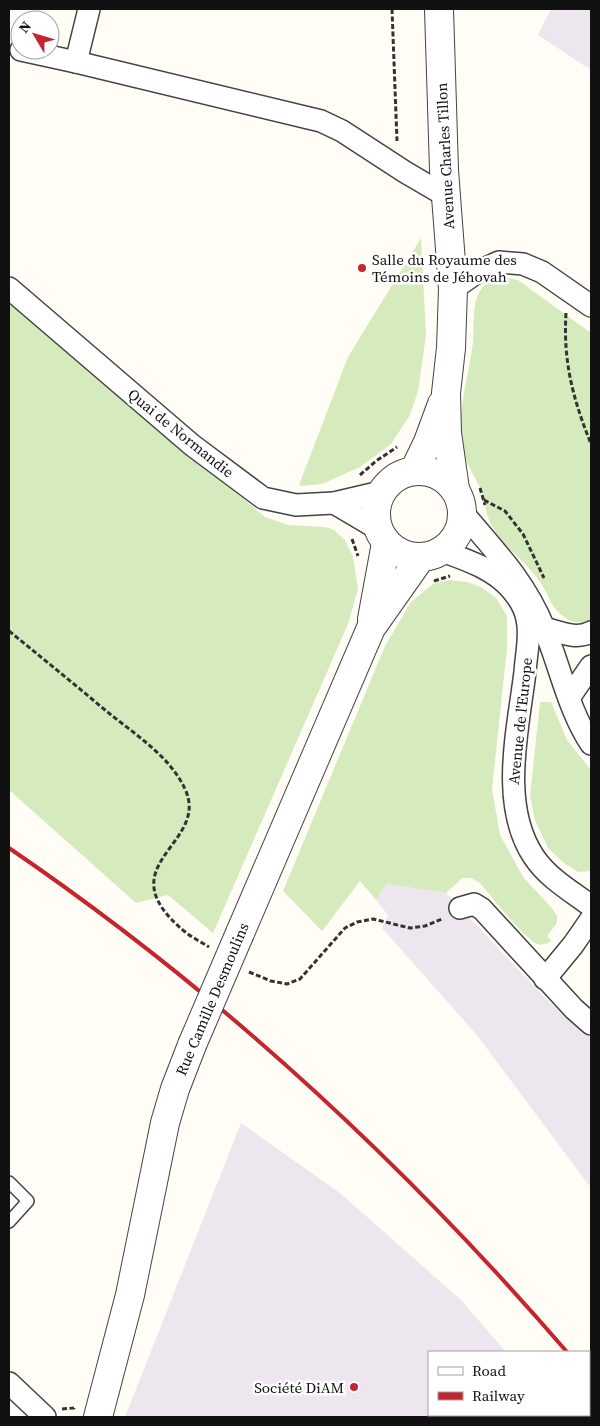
<svg xmlns="http://www.w3.org/2000/svg" width="600" height="1426" viewBox="0 0 600 1426" font-family="'Source Serif 4',serif">
<style>
.industrial{fill:#eee6ef}
.grass{fill:#d5ebbd}
.lines{fill:none;stroke-linecap:round;stroke-linejoin:round}
.service-casing{stroke:#444;stroke-width:14}
.minor-casing{stroke:#444;stroke-width:24}
.tertiary-casing{stroke:#444;stroke-width:30}
.path{stroke:#333;stroke-width:3;stroke-dasharray:5 2.5;stroke-linecap:butt}
.service{stroke:#fff;stroke-width:11}
.minor{stroke:#fff;stroke-width:21}
.tertiary{stroke:#fff;stroke-width:28}
.rail{stroke:#c4262e;stroke-width:4}
.tertiary-bridge-casing{stroke:#444;stroke-width:30;stroke-linecap:butt}
.tertiary-bridge{stroke:#fff;stroke-width:28}
.poi-dot{fill:#c4262e;stroke:#fff;stroke-width:2}
.labels{text-anchor:middle;dominant-baseline:central;stroke-width:5;stroke-linejoin:round;paint-order:stroke}
.street-label{font-size:15px;fill:#111;stroke:#fff}
.poi-label{font-size:15px;fill:#111;stroke:#fff;text-anchor:start}
</style>
<rect width="100%" height="100%" fill="#fffdf5"/>
<g class="industrial">
<polygon points="551,9 591,9 591,70 538,35"/>
<polygon points="387,884 446,893 550,1003 591,1038 591,1188 476,1034 382,928 388,915 376,900"/>
<polygon points="241,1123 340,1193 461,1300 506,1352 429,1352 429,1415 558,1415 560,1417 125,1417"/>
</g>
<g class="grass">
<polygon points="421,238 426,335 418,391 410,415 391,444 360,467 322,484 302,486 299,485 348,357"/>
<path d="M497,276L518,280L591,333V621C582,623 574,624 566,618C552,610 550,598 542,585C529,564 506,549 493,528C485,516 486,501 480,488C474,474 465,463 462,447C456,411 469,377 473,342C475,315 469,290 497,276Z"/>
<polygon points="9,300 265,517 288,525 325,527 334,530 345,540 353,557 358,589 348,624 213,933 168,895 136,903 9,790"/>
<path d="M449,580L467,582L481,587L496,598L507,616V648L492,789L500,835L523,877L551,907L557,916V923L547,936L552,941C547,943 542,946 537,944C523,937 491,896 480,883L471,878H462L446,893L387,884L376,900L360,881L322,931L283,891L385,646L411,602L433,584Z"/>
<polygon points="540,702 551,702 567,740 591,770 591,871 578,872 564,863 548,848 535,820 530,796"/>
</g>
<g class="lines">
<g class="service-casing">
<polyline id="service" points="9,1182 28,1201 9,1222"/>
</g>
<g class="minor-casing">
<g id="minor">
<polyline points="21,50 76,62 321,121 342,131 405,172 446,196"/>
<polyline points="76,62 89,9"/>
<polyline points="9,288 192,445 263,498 296,505 334,503 381,492"/>
<polyline points="453,289 479,271 499,262 523,264 542,272 591,306"/>
<polyline points="334,503 378,529"/>
<path d="M463,513C495,551 525,581 544,628C560,666 568,709 591,744"/>
<path d="M442,551C467,560 494,569 511,589C518,597 525,608 527,619C531,635 526,655 525,672C518,730 499,805 534,857C548,878 571,891 591,906"/>
<path d="M544,628C560,632 576,640 591,632"/>
<polyline points="569,698 591,666"/>
<polyline points="460,908 474,904 482,909 574,1009 591,1024"/>
<polyline points="545,979 573,945 591,919"/>
<polyline points="9,1383 45,1417"/>
</g>
</g>
<g class="tertiary-casing">
<g id="tertiary">
<polyline points="439,9 444,170 453,289 451,348 446,393 447,433 455,489"/>
<circle cx="419" cy="514" r="43"/>
<polyline points="414,471 428,442 442,404"/>
<polyline points="372,619 386,543"/>
<polyline points="240,933 371,628 421,557"/>
<polyline points="98,1417 130,1295 165,1123 175,1089 192,1045"/>
</g>
</g>
<g class="path">
<polyline points="392,9 397,141"/>
<path d="M566,313C563,362 573,399 591,444"/>
<polyline points="360,475 376,461 397,447"/>
<polyline points="480,488 485,505"/>
<polyline points="484,500 505,511 523,534 544,578"/>
<polyline points="352,539 358,556"/>
<polyline points="434,581 450,576"/>
<path d="M9,631C41,657 73,683 105,710C133,733 170,756 185,789C211,845 104,864 184,931C191,937 201,942 209,947"/>
<polyline points="249,972 271,981 287,984 300,979 345,928 357,922 373,919 410,928 425,926 442,919"/>
<polyline points="62,1409 74,1408 75,1406"/>
</g>
<use href="#service" class="service"/>
<use href="#minor" class="minor"/>
<use href="#tertiary" class="tertiary"/>
<g class="rail">
<path d="M9,848C217,990 403,1162 567,1352"/>
<polyline points="589,1378 591,1381"/>
</g>
<g class="tertiary-bridge-casing">
<polyline id="tertiary-bridge" points="192,1045 240,933"/>
</g>
<use href="#tertiary-bridge" class="tertiary-bridge"/>
</g>
<g class="poi-dot">
<circle cx="362" cy="268" r="5"/>
<circle cx="354" cy="1387" r="5"/>
</g>
<g class="labels">
<g class="street-label">
<text transform="translate(445 156) rotate(-93)">Avenue Charles Tillon</text>
<text transform="translate(181 433) rotate(39)">Quai de Normandie</text>
<text transform="translate(520 721) rotate(-84)">Avenue de l'Europe</text>
<text transform="translate(212 999) rotate(-67)">Rue Camille Desmoulins</text>
</g>
<g class="poi-label">
<text x="372" y="259">Salle du Royaume des<tspan x="372" dy="17">Témoins de Jéhovah</tspan></text>
<text x="344" y="1387" text-anchor="end">Société DiAM</text>
</g>
</g>
<rect width="600" height="1426" fill="none" stroke="#111111" stroke-width="20"/>
<rect x="428" y="1351" width="162" height="65" fill="#ffffff" stroke="#a0a0a0"/>
<rect x="438" y="1367" width="25" height="8" fill="#ffffff" stroke="#a0a0a0"/>
<text x="472" y="1376" font-size="15" fill="#111111">Road</text>
<rect x="438" y="1392" width="25" height="8" fill="#c4262e" stroke="#a0a0a0"/>
<text x="472" y="1401" font-size="15" fill="#111111">Railway</text>
<g transform="translate(35 35) rotate(308)"><circle r="24" fill="#ffffff" stroke="#a0a0a0"/>
<path d="M0-4L9 19L0 12L-9 19Z" fill="#c4262e"/>
<text y="-8" font-size="14" font-weight="bold" text-anchor="middle" fill="#111111">N</text>
</g>
</svg>
